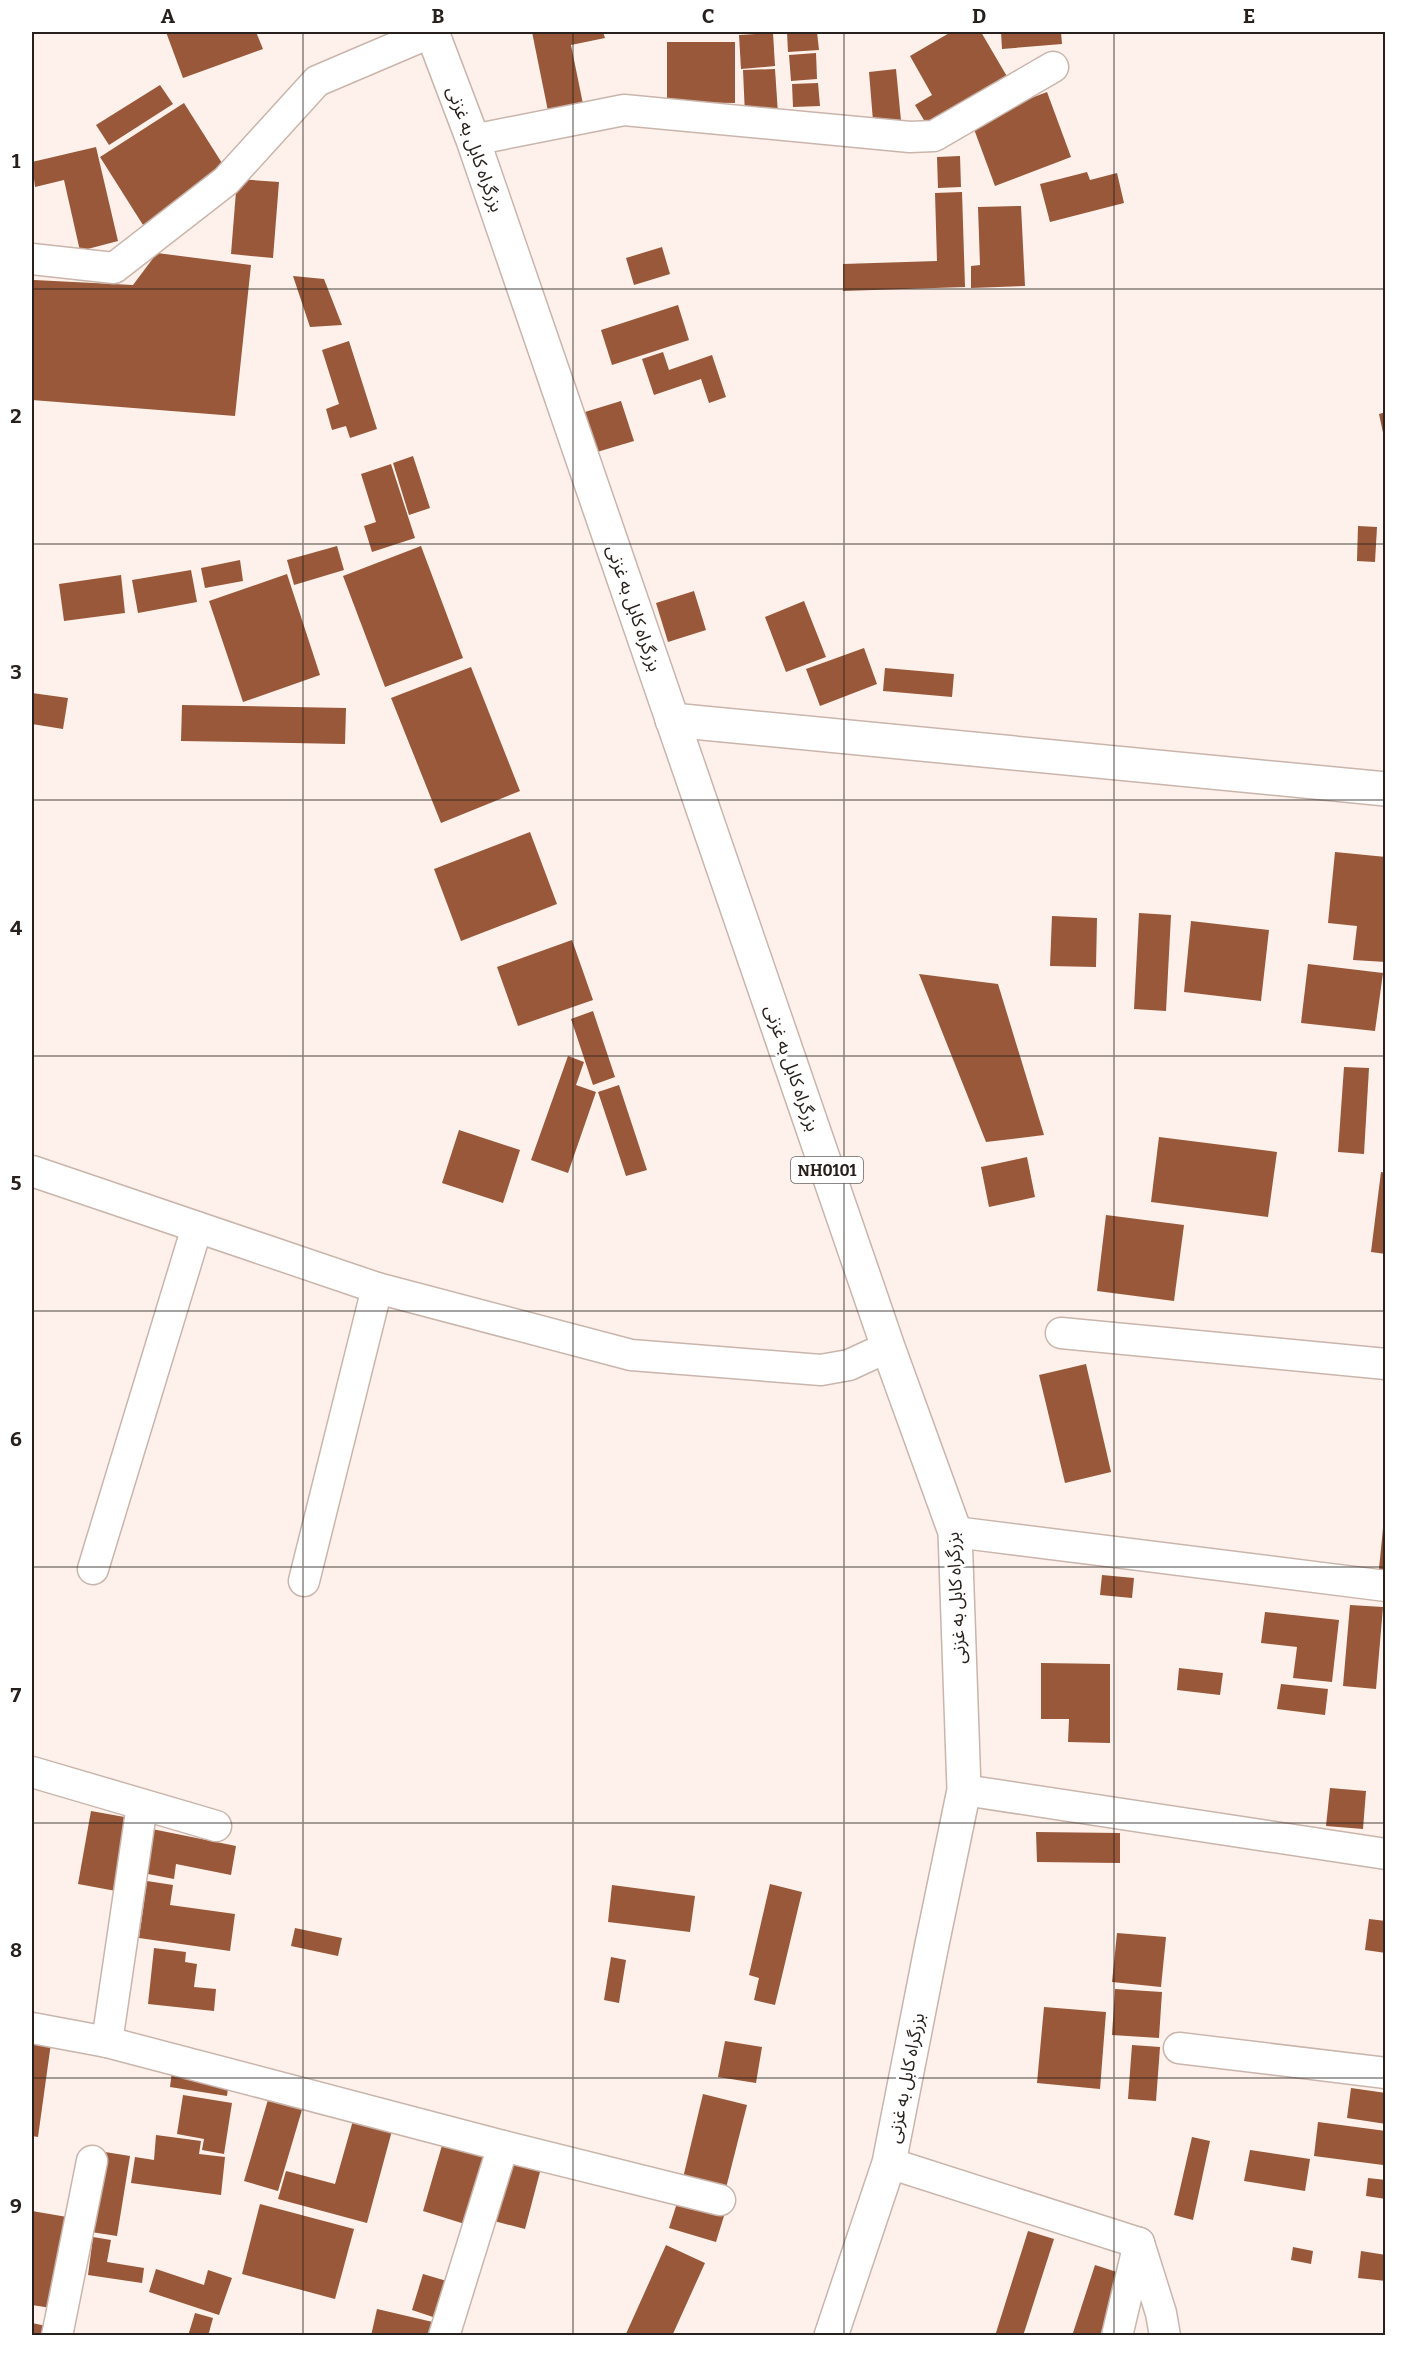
<svg xmlns="http://www.w3.org/2000/svg" width="1417" height="2367" viewBox="0 0 1417 2367" font-family="Bitter,'Noto Sans Arabic',serif">
<style>
.building{fill:#985839}
.lines{fill:none;stroke-linecap:round;stroke-linejoin:round}
.minor-casing{stroke:#c9b5ac;stroke-width:33}
.tertiary-casing{stroke:#c9b5ac;stroke-width:36}
.trunk-casing{stroke:#c9b5ac;stroke-width:36}
.minor{stroke:#fff;stroke-width:30}
.tertiary{stroke:#fff;stroke-width:33}
.trunk{stroke:#fff;stroke-width:33}
.grid{fill:none;stroke:#27201c;stroke-width:1.5;stroke-opacity:0.55}
.labels{text-anchor:middle;dominant-baseline:central;stroke-width:6;stroke-linejoin:round;paint-order:stroke}
.shield{fill:#fff;stroke:#686360;stroke-width:1.5}
.shield-label{font-size:16px;font-weight:bold;fill:#27201c}
.street-label{font-size:18px;fill:#27201c;stroke:#fff}
.neatline{fill:none;stroke:#27201c;stroke-width:2}
.grid-label{font-size:20px;text-anchor:middle;font-weight:bold;fill:#27201c}
</style>
<rect width="100%" height="100%" fill="#fef1eb"/>
<g class="building">
<polygon points="166,32 256,32 263,49 183,78"/>
<polygon points="532,32 603,32 605,38 571,45 584,109 549,116"/>
<polygon points="787,32 817,32 819,50 788,52"/>
<polygon points="951,32 981,32 1012,85 931,132 915,105 932,95 910,56"/>
<polygon points="1001,32 1061,32 1062,44 1002,49"/>
<polygon points="773,33 775,66 741,69 739,35"/>
<polygon points="667,42 735,42 735,103 667,102"/>
<polygon points="816,53 817,79 791,81 789,55"/>
<polygon points="775,69 778,114 745,115 743,70"/>
<polygon points="896,69 902,131 874,133 869,72"/>
<polygon points="818,83 820,106 793,107 792,84"/>
<polygon points="160,85 173,104 109,145 96,125"/>
<polygon points="1047,92 1071,157 995,186 971,121"/>
<polygon points="184,103 227,171 143,225 100,157"/>
<polygon points="96,147 118,241 80,251 64,180 35,187 32,162"/>
<polygon points="960,156 961,187 938,188 937,157"/>
<polygon points="1087,172 1090,180 1117,173 1124,203 1050,222 1040,184"/>
<polygon points="237,179 279,182 273,258 231,254"/>
<polygon points="962,192 965,287 843,291 843,264 937,261 935,193"/>
<polygon points="1021,206 1025,286 971,288 971,266 980,265 978,207"/>
<polygon points="662,247 670,274 634,285 626,258"/>
<polygon points="157,253 251,265 235,416 32,400 32,298 34,280 133,285"/>
<polygon points="293,276 324,279 342,325 310,327"/>
<polygon points="678,305 689,340 612,365 601,330"/>
<polygon points="349,341 377,429 350,438 346,426 332,430 326,409 339,404 322,350"/>
<polygon points="663,352 669,370 712,355 726,397 709,403 701,379 654,395 642,359"/>
<polygon points="621,401 634,441 597,452 585,412"/>
<polygon points="1386,412 1386,442 1385,442 1379,414"/>
<polygon points="413,456 430,508 409,515 393,463"/>
<polygon points="391,464 415,538 372,552 364,526 376,522 361,474"/>
<polygon points="1358,526 1377,527 1375,562 1357,561"/>
<polygon points="337,546 344,570 294,585 287,560"/>
<polygon points="421,546 463,658 385,687 343,576"/>
<polygon points="240,560 243,581 205,588 201,568"/>
<polygon points="191,570 197,602 138,613 132,580"/>
<polygon points="287,574 320,675 243,702 209,601"/>
<polygon points="121,575 125,613 64,621 59,584"/>
<polygon points="694,591 706,630 668,642 656,603"/>
<polygon points="804,601 826,657 786,672 765,617"/>
<polygon points="864,648 877,684 820,706 806,669"/>
<polygon points="471,667 520,791 441,823 391,698"/>
<polygon points="885,668 954,674 952,697 883,691"/>
<polygon points="32,693 68,698 63,729 32,724"/>
<polygon points="182,705 346,708 345,744 181,741"/>
<polygon points="530,832 557,904 461,941 434,869"/>
<polygon points="1335,852 1386,857 1386,962 1353,960 1357,926 1328,923"/>
<polygon points="1139,913 1171,915 1166,1011 1134,1009"/>
<polygon points="1052,916 1097,918 1096,967 1050,966"/>
<polygon points="1191,921 1269,930 1261,1001 1184,992"/>
<polygon points="572,940 593,1000 518,1026 497,967"/>
<polygon points="1308,964 1383,973 1375,1031 1301,1023"/>
<polygon points="919,974 998,984 1044,1135 986,1142"/>
<polygon points="593,1011 615,1077 593,1085 571,1019"/>
<polygon points="568,1056 584,1062 576,1085 596,1092 568,1173 531,1160"/>
<polygon points="1344,1067 1369,1068 1364,1154 1338,1152"/>
<polygon points="619,1085 647,1170 626,1176 598,1092"/>
<polygon points="459,1130 520,1150 503,1203 442,1183"/>
<polygon points="1159,1137 1277,1152 1268,1217 1151,1202"/>
<polygon points="1027,1157 1035,1197 989,1207 981,1167"/>
<polygon points="1381,1172 1386,1173 1386,1254 1371,1252"/>
<polygon points="1106,1215 1184,1225 1174,1301 1097,1291"/>
<polygon points="1086,1364 1111,1472 1065,1483 1039,1375"/>
<polygon points="1384,1518 1386,1518 1386,1579 1378,1579"/>
<polygon points="1102,1575 1134,1578 1132,1598 1100,1595"/>
<polygon points="1350,1605 1383,1607 1376,1689 1343,1686"/>
<polygon points="1265,1612 1339,1620 1332,1682 1293,1678 1297,1647 1261,1643"/>
<polygon points="1041,1663 1110,1664 1110,1743 1068,1742 1069,1719 1041,1719"/>
<polygon points="1179,1668 1223,1673 1220,1695 1177,1690"/>
<polygon points="1281,1684 1328,1689 1325,1715 1277,1709"/>
<polygon points="1330,1788 1366,1791 1363,1829 1326,1826"/>
<polygon points="91,1811 130,1818 116,1891 78,1884"/>
<polygon points="152,1829 236,1846 231,1875 176,1864 174,1879 143,1873"/>
<polygon points="1036,1832 1120,1833 1120,1863 1037,1862"/>
<polygon points="147,1881 173,1885 170,1905 235,1914 230,1951 139,1938"/>
<polygon points="770,1884 802,1892 775,2005 754,2000 759,1978 749,1975"/>
<polygon points="612,1885 695,1896 690,1932 608,1922"/>
<polygon points="1369,1919 1386,1921 1386,1953 1365,1950"/>
<polygon points="295,1928 342,1938 338,1956 291,1946"/>
<polygon points="1117,1933 1166,1937 1161,1987 1112,1982"/>
<polygon points="154,1948 186,1952 185,1962 197,1964 194,1987 216,1989 214,2011 148,2004"/>
<polygon points="611,1957 626,1960 619,2003 604,2000"/>
<polygon points="1115,1989 1162,1992 1159,2038 1112,2035"/>
<polygon points="1044,2007 1106,2012 1100,2089 1037,2083"/>
<polygon points="32,2040 51,2043 38,2137 32,2136"/>
<polygon points="725,2041 762,2047 756,2083 718,2077"/>
<polygon points="1132,2045 1160,2047 1156,2101 1128,2099"/>
<polygon points="172,2071 229,2080 227,2096 170,2087"/>
<polygon points="1351,2088 1386,2093 1386,2124 1347,2118"/>
<polygon points="270,2093 304,2103 278,2191 244,2181"/>
<polygon points="703,2094 747,2105 726,2188 683,2178"/>
<polygon points="183,2095 232,2103 224,2154 202,2150 204,2139 177,2134"/>
<polygon points="354,2117 393,2127 367,2223 278,2199 286,2171 335,2184"/>
<polygon points="1318,2122 1386,2131 1383,2165 1314,2156"/>
<polygon points="156,2135 201,2141 199,2154 225,2157 221,2195 131,2183 135,2157 154,2160"/>
<polygon points="1192,2137 1210,2141 1193,2220 1174,2215"/>
<polygon points="443,2142 488,2155 468,2225 423,2211"/>
<polygon points="1250,2150 1310,2159 1305,2191 1244,2181"/>
<polygon points="105,2152 130,2156 117,2236 91,2232"/>
<polygon points="510,2160 541,2168 525,2229 494,2221"/>
<polygon points="1368,2178 1386,2180 1386,2199 1366,2196"/>
<polygon points="677,2203 724,2216 716,2242 669,2228"/>
<polygon points="260,2204 354,2229 335,2299 242,2274"/>
<polygon points="32,2211 67,2217 51,2308 32,2305"/>
<polygon points="1028,2231 1054,2239 1023,2336 995,2336"/>
<polygon points="93,2237 111,2240 107,2262 144,2268 142,2283 88,2275"/>
<polygon points="666,2245 705,2263 672,2336 625,2336"/>
<polygon points="1293,2247 1313,2251 1311,2264 1291,2260"/>
<polygon points="1361,2251 1386,2255 1386,2281 1358,2278"/>
<polygon points="1095,2265 1126,2275 1106,2336 1072,2336"/>
<polygon points="156,2269 204,2285 208,2270 232,2278 219,2315 149,2292"/>
<polygon points="423,2274 450,2282 439,2319 412,2310"/>
<polygon points="377,2309 437,2323 434,2336 371,2336"/>
<polygon points="195,2313 213,2318 208,2336 188,2336"/>
<polygon points="32,2323 51,2327 49,2336 32,2336"/>
</g>
<g class="lines">
<g class="minor-casing">
<g id="minor">
<polyline points="473,140 624,110 910,137 934,136 1053,67"/>
<polyline points="32,259 114,268 226,181 317,81 432,32"/>
<polyline points="32,1171 377,1288 631,1355 821,1370 849,1365 888,1347"/>
<polyline points="1061,1333 1386,1364"/>
<polyline points="955,1532 1386,1586"/>
<polyline points="93,1569 197,1227"/>
<polyline points="304,1581 377,1288"/>
<polyline points="32,1772 216,1826"/>
<polyline points="964,1790 1386,1854"/>
<polyline points="32,2028 107,2042 503,2146 720,2200"/>
<polyline points="107,2042 142,1805"/>
<polyline points="1179,2048 1386,2073"/>
<polyline points="889,2163 1139,2243"/>
<polyline points="1139,2243 1161,2313 1165,2336"/>
<polyline points="57,2336 92,2161"/>
<polyline points="444,2336 503,2146"/>
<polyline points="1117,2336 1139,2243"/>
</g>
</g>
<g class="tertiary-casing">
<polyline id="tertiary" points="672,720 1386,789"/>
</g>
<g class="trunk-casing">
<polyline id="trunk" points="432,32 473,140 888,1347 955,1532 964,1790 931,1949 889,2163 831,2336"/>
</g>
<use href="#minor" class="minor"/>
<use href="#tertiary" class="tertiary"/>
<use href="#trunk" class="trunk"/>
</g>
<path class="grid" d="M303,32V2336M573,32V2336M844,32V2336M1114,32V2336M32,289H1386M32,544H1386M32,800H1386M32,1056H1386M32,1311H1386M32,1567H1386M32,1823H1386M32,2078H1386"/>
<g class="labels">
<rect class="shield" x="791" y="1157" width="72" height="26" rx="4.5"/>
<g class="shield-label">
<text x="827" y="1170">NH0101</text>
</g>
<g class="street-label">
<text transform="translate(475 149) rotate(70)">بزرگراه کابل به غزنی</text>
<text transform="translate(634 608) rotate(71)">بزرگراه کابل به غزنی</text>
<text transform="translate(792 1068) rotate(71)">بزرگراه کابل به غزنی</text>
<text transform="translate(956 1598) rotate(-93)">بزرگراه کابل به غزنی</text>
<text transform="translate(906 2078) rotate(-79)">بزرگراه کابل به غزنی</text>
</g>
</g>
<rect width="1417" height="2367" fill="none" stroke="#ffffff" stroke-width="66"/>
<rect x="33" y="33" width="1351" height="2301" class="neatline"/>
<g class="grid-label">
<text x="168" y="23">A</text>
<text x="438" y="23">B</text>
<text x="708" y="23">C</text>
<text x="979" y="23">D</text>
<text x="1249" y="23">E</text>
<text x="16" y="168">1</text>
<text x="16" y="423">2</text>
<text x="16" y="679">3</text>
<text x="16" y="935">4</text>
<text x="16" y="1190">5</text>
<text x="16" y="1446">6</text>
<text x="16" y="1702">7</text>
<text x="16" y="1957">8</text>
<text x="16" y="2213">9</text>
</g>
</svg>
